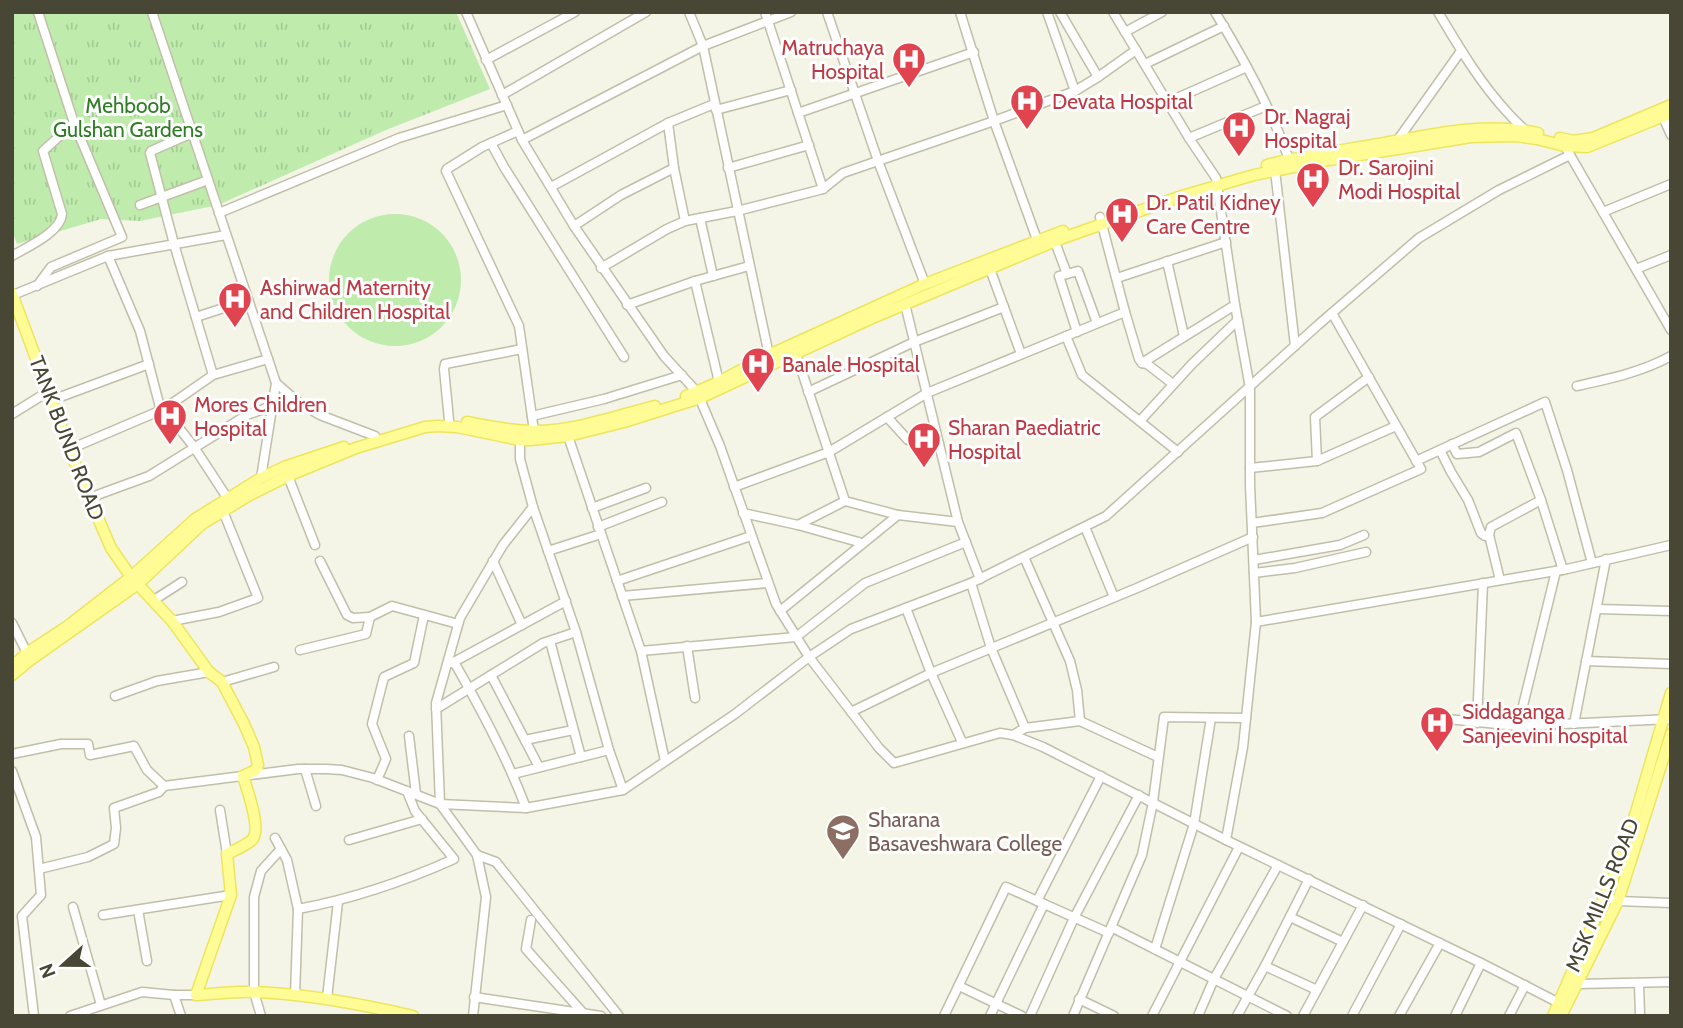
<svg xmlns="http://www.w3.org/2000/svg" width="1683" height="1028" viewBox="0 0 1683 1028" font-family="Cabin,sans-serif">
<style>
.grass{fill:url(#grass-tufts)}
.pitch{fill:#bfecad}
.lines{fill:none;stroke-linecap:round;stroke-linejoin:round}
.minor-casing{stroke:#c1bfa9;stroke-width:11}
.major-casing{stroke:#ece65d;stroke-width:13}
.minor{stroke:#fff;stroke-width:8}
.major{stroke:#fffc95;stroke-width:10}
.labels{text-anchor:middle;dominant-baseline:central;stroke-width:6;stroke-linejoin:round;paint-order:stroke}
.health-label{font-size:21px;fill:#be3a42;stroke:#fff;text-anchor:start}
.park-label{font-size:21px;fill:#2f7e24;stroke:#fff}
.street-label{font-size:21px;fill:#484635;stroke:#fff}
.education-label{font-size:21px;fill:#785e54;stroke:#fff;text-anchor:start}
</style>
<defs>
<pattern id="grass-tufts" width="24" height="20" patternUnits="userSpaceOnUse" patternTransform="scale(1.75)"><rect width="24" height="20" fill="#bfecad"/><path d="M3 7l-1-3M5 7V3M7 7l1-3M15 17l-1-3M17 17v-4M19 17l1-3" fill="none" stroke="#a6cc95"/></pattern>
</defs>
<rect width="100%" height="100%" fill="#f4f4e7"/>
<polygon class="grass" points="12,12 456,12 490,89 386,130 218,205 140,221 101,219 17,244 12,230"/>
<circle class="pitch" cx="395" cy="280" r="66"/>
<g class="lines">
<g class="minor-casing">
<g id="minor">
<polyline points="152,12 276,383"/>
<polyline points="466,12 522,140 574,226 664,356 697,392 720,446 776,604 809,657 879,748 894,763 1000,733 1013,735 1043,747 1226,840 1481,963 1563,1005"/>
<polyline points="689,12 703,46 769,355"/>
<polyline points="765,12 823,189"/>
<polyline points="827,12 878,161 925,284"/>
<polyline points="960,12 994,121 1039,245"/>
<polyline points="1047,12 1075,91"/>
<polyline points="1060,12 1098,77"/>
<polyline points="1113,12 1189,138 1216,178 1235,305 1250,388 1250,485 1256,622 1243,747 1226,840"/>
<path d="M1215,12C1244,59 1272,110 1290,162"/>
<path d="M1438,12C1459,47 1480,83 1508,113C1514,120 1521,126 1528,133"/>
<polyline points="1125,32 1162,12"/>
<polyline points="486,60 575,12"/>
<polyline points="1145,64 1224,26"/>
<polyline points="502,95 646,12"/>
<polyline points="1168,102 1247,67"/>
<polyline points="716,110 791,90"/>
<polyline points="798,113 974,52"/>
<polyline points="1663,117 1671,135"/>
<polyline points="668,123 674,168 685,221"/>
<polyline points="518,131 482,147 447,169 446,171 519,326 534,431"/>
<polyline points="1189,138 1266,106"/>
<polyline points="522,140 703,46 791,12"/>
<polyline points="491,143 504,167 624,357"/>
<polyline points="1397,143 1397,141 1461,51"/>
<polyline points="1570,155 1671,330"/>
<polyline points="728,168 809,145"/>
<polyline points="1275,170 1295,346"/>
<polyline points="551,187 668,123 714,104"/>
<polyline points="140,205 208,180"/>
<polyline points="1603,212 1671,184"/>
<polyline points="219,213 399,138 507,105"/>
<polyline points="700,218 713,276"/>
<polyline points="574,226 621,195 674,168"/>
<polyline points="1055,242 1067,274"/>
<path d="M12,256C27,247 61,232 62,214L43,151L74,123L38,12"/>
<polyline points="108,256 140,331 161,411"/>
<polyline points="1167,261 1184,336"/>
<polyline points="601,268 667,229 685,221 737,211 823,189 843,173 994,121 1075,91 1098,77 1136,50"/>
<polyline points="990,269 1021,354"/>
<polyline points="1636,269 1671,255"/>
<polyline points="1117,278 1226,242"/>
<polyline points="695,281 719,382"/>
<polyline points="37,286 51,267 122,237 74,123"/>
<polyline points="13,295 108,256 226,235"/>
<polyline points="905,304 958,522 980,579"/>
<polyline points="627,305 695,281 749,266"/>
<polyline points="1125,312 1139,359 1142,363 1235,305"/>
<polyline points="196,317 248,300"/>
<polyline points="1077,332 1059,276 1078,271 1097,323"/>
<polyline points="1066,336 1082,375 1178,452"/>
<polyline points="1142,363 1147,364 1173,384"/>
<polyline points="213,375 268,359"/>
<path d="M1577,386C1609,379 1642,372 1671,356"/>
<polyline points="808,392 914,342 1004,307"/>
<polyline points="52,400 149,364"/>
<polyline points="164,409 194,447 228,499"/>
<polyline points="12,414 49,391"/>
<polyline points="532,416 604,399 682,375"/>
<polyline points="887,417 908,440 939,444"/>
<polyline points="449,420 444,369 445,364 522,349"/>
<polyline points="1140,421 1192,364 1238,320"/>
<polyline points="520,434 520,459 533,507 576,632 609,750 623,790"/>
<polyline points="568,436 641,651 796,637 865,583 966,542"/>
<polyline points="1452,444 1457,454 1479,452 1516,433 1541,500 1563,570"/>
<polyline points="70,449 164,409 213,375 174,244 150,153 151,151 192,133"/>
<polyline points="1440,450 1451,472 1468,500 1481,533 1485,536 1489,535"/>
<polyline points="1317,461 1315,417 1369,377"/>
<polyline points="1416,461 1545,402 1567,470 1592,563"/>
<polyline points="1250,468 1317,461 1396,426"/>
<polyline points="288,476 315,545"/>
<polyline points="261,478 276,383 298,402 320,415 375,436"/>
<polyline points="734,487 829,452 927,393 1125,312 1100,217"/>
<polyline points="89,498 149,476 247,415 272,406"/>
<polyline points="592,508 646,488"/>
<polyline points="743,513 798,525 862,543"/>
<polyline points="898,515 958,522"/>
<polyline points="1252,523 1322,513 1421,469 1332,313"/>
<polyline points="798,525 845,501"/>
<polyline points="598,527 662,502"/>
<polyline points="1085,527 1114,597"/>
<polyline points="548,551 601,534"/>
<polyline points="1024,557 1070,661 1077,690 1080,721"/>
<polyline points="1254,560 1340,545 1364,535"/>
<polyline points="320,561 347,615 353,618 370,617"/>
<polyline points="493,561 522,625"/>
<polyline points="1254,573 1295,568 1366,552"/>
<polyline points="1500,580 1489,535 1491,527 1541,500"/>
<polyline points="617,581 751,536"/>
<polyline points="971,583 991,648 1025,728"/>
<polyline points="622,596 768,583"/>
<polyline points="154,600 182,582"/>
<polyline points="906,608 931,673 962,742"/>
<polyline points="1597,609 1671,611"/>
<polyline points="780,611 898,515 845,501 796,354"/>
<polyline points="172,621 219,612 258,598 223,511"/>
<polyline points="1256,622 1567,569 1671,545"/>
<polyline points="12,623 27,653"/>
<polyline points="550,641 581,757"/>
<polyline points="687,646 695,698"/>
<polyline points="300,650 366,634 370,617 392,606 458,624"/>
<polyline points="641,651 665,761"/>
<polyline points="1586,661 1671,664"/>
<path d="M454,662C481,709 507,757 526,808"/>
<polyline points="452,663 566,601"/>
<polyline points="491,675 539,767"/>
<polyline points="222,682 274,667"/>
<polyline points="115,696 157,681 209,672"/>
<polyline points="436,709 543,643 576,632"/>
<polyline points="851,712 931,673 1137,588 1253,537"/>
<polyline points="1447,719 1518,726 1671,719"/>
<polyline points="1477,723 1483,583"/>
<polyline points="1574,724 1606,559"/>
<polyline points="1518,726 1556,571"/>
<polyline points="1013,735 1025,728 1080,721 1158,757"/>
<polyline points="409,736 416,794"/>
<polyline points="525,740 573,730"/>
<polyline points="12,754 61,744 88,744 90,755 134,746 147,770 164,786"/>
<polyline points="305,769 316,806"/>
<polyline points="12,771 36,837 41,895 22,916 34,1016"/>
<polyline points="513,774 609,750"/>
<polyline points="377,780 386,759 372,724 384,677 414,663 424,615"/>
<polyline points="220,810 227,854"/>
<polyline points="275,838 287,860 298,909"/>
<polyline points="349,840 422,819"/>
<polyline points="477,855 496,862 619,1016"/>
<polyline points="39,869 88,857 114,844 116,828 114,808 159,792 164,786 298,769 326,769 342,770 373,778 440,804 526,808 623,790 735,714 809,657 851,629 971,583 1106,516 1318,325 1419,238 1499,190 1570,155 1564,144"/>
<polyline points="1604,897 1618,901 1671,903"/>
<polyline points="1037,901 1101,776"/>
<polyline points="73,907 101,1005"/>
<polyline points="138,910 147,961"/>
<polyline points="103,915 231,895"/>
<polyline points="1290,917 1343,942"/>
<polyline points="531,920 526,949 583,1013"/>
<polyline points="1111,927 1287,1016"/>
<polyline points="1155,949 1194,824 1211,718"/>
<polyline points="1265,966 1317,990"/>
<polyline points="1639,983 1640,1016"/>
<polyline points="1578,984 1671,982"/>
<polyline points="959,986 1022,1016"/>
<polyline points="174,995 181,1016"/>
<path d="M295,995L298,909C352,899 405,881 454,859L415,811L407,791"/>
<polyline points="474,997 601,1016"/>
<polyline points="327,998 338,902"/>
<polyline points="1079,999 1114,1016"/>
<polyline points="70,1016 142,992 174,995 196,995"/>
<polyline points="261,1016 254,992 254,897 261,871 281,849"/>
<polyline points="473,1016 486,897 477,855 440,804 436,703 460,618 503,545 533,507"/>
<polyline points="944,1016 1006,887 1109,933"/>
<polyline points="990,1016 1044,904"/>
<polyline points="1030,1016 1074,918 1139,795"/>
<polyline points="1073,1016 1142,855 1153,802 1164,717 1246,718"/>
<polyline points="1152,1016 1239,847"/>
<polyline points="1198,1016 1214,979 1278,865"/>
<polyline points="1237,1016 1265,966 1309,879"/>
<polyline points="1303,1016 1363,905"/>
<polyline points="1352,1016 1401,924"/>
<polyline points="1399,1016 1440,943"/>
<polyline points="1455,1016 1481,963"/>
<polyline points="1509,1016 1525,985"/>
</g>
</g>
<g class="major-casing">
<g id="major">
<polyline points="1560,138 1574,141 1593,138 1671,105"/>
<path d="M1267,165C1301,156 1337,151 1373,145C1428,135 1483,121 1538,133"/>
<path d="M12,294L79,474L111,548L131,577L172,621L209,672L222,682L244,724L254,747L258,765L256,770L243,776C247,789 262,830 252,840C245,846 235,850 227,854L231,895L196,995C216,994 236,991 256,992C309,994 361,1004 413,1016"/>
<polyline points="686,396 719,382 769,355 925,284 1063,231"/>
<path d="M467,422C488,426 510,431 532,431C572,432 616,416 655,406"/>
<polyline points="15,664 27,653 68,626 131,577 195,519 261,478 284,467 344,447"/>
<polyline points="12,675 29,661 138,584 202,524 248,496 288,476 356,448 425,427 438,426 457,427 520,440 531,440 568,436 624,422 700,398 870,319 1060,239 1182,196 1254,175 1323,161 1471,137 1516,136 1537,139 1565,146 1587,147 1671,113"/>
<polyline points="1553,1016 1620,861 1636,812 1671,693"/>
<polyline points="1561,1016 1618,901 1671,734"/>
</g>
</g>
<use href="#minor" class="minor"/>
<use href="#major" class="major"/>
</g>
<defs>
<g id="hospital-pin" transform="scale(1.75)"><path d="M0 17L-7.5 6A9.5 9.5 0 1 1 7.5 6Z" fill="#e0444e" stroke="#fff"/><path d="M-5-5h3v3.5h4V-5h3V5h-3V1.5h-4V5h-3Z" fill="#fff"/></g>
<g id="university-pin" transform="scale(1.75)"><path d="M0 17L-7.5 6A9.5 9.5 0 1 1 7.5 6Z" fill="#8d6e63" stroke="#fff"/><path d="M0-5L7-2L0 1L-7-2ZM-4 1L0 2.5L4 1V4Q0 6-4 4Z" fill="#fff"/></g>
</defs>
<g fill-rule="evenodd">
<use href="#hospital-pin" x="909" y="59"/>
<use href="#hospital-pin" x="1027" y="101"/>
<use href="#hospital-pin" x="1239" y="128"/>
<use href="#hospital-pin" x="1313" y="179"/>
<use href="#hospital-pin" x="1122" y="214"/>
<use href="#hospital-pin" x="235" y="299"/>
<use href="#hospital-pin" x="758" y="364"/>
<use href="#hospital-pin" x="170" y="416"/>
<use href="#hospital-pin" x="924" y="439"/>
<use href="#hospital-pin" x="1437" y="723"/>
<use href="#university-pin" x="843" y="831"/>
</g>
<g class="labels">
<g class="health-label">
<text x="884" y="47" text-anchor="end">Matruchaya<tspan x="884" dy="24">Hospital</tspan></text>
<text x="1052" y="101">Devata Hospital</text>
<text x="1264" y="116">Dr. Nagraj<tspan x="1264" dy="24">Hospital</tspan></text>
<text x="1338" y="167">Dr. Sarojini<tspan x="1338" dy="24">Modi Hospital</tspan></text>
<text x="1146" y="202">Dr. Patil Kidney<tspan x="1146" dy="24">Care Centre</tspan></text>
<text x="260" y="287">Ashirwad Maternity<tspan x="260" dy="24">and Children Hospital</tspan></text>
<text x="782" y="364">Banale Hospital</text>
<text x="194" y="404">Mores Children<tspan x="194" dy="24">Hospital</tspan></text>
<text x="948" y="427">Sharan Paediatric<tspan x="948" dy="24">Hospital</tspan></text>
<text x="1462" y="711">Siddaganga<tspan x="1462" dy="24">Sanjeevini hospital</tspan></text>
</g>
<g class="park-label">
<text x="128" y="105">Mehboob<tspan x="128" dy="24">Gulshan Gardens</tspan></text>
</g>
<g class="street-label">
<text transform="translate(67 438) rotate(69)">TANK BUND ROAD</text>
<text transform="translate(1602 895) rotate(-68)">MSK MILLS ROAD</text>
</g>
<g class="education-label">
<text x="868" y="819">Sharana<tspan x="868" dy="24">Basaveshwara College</tspan></text>
</g>
</g>
<rect width="1683" height="1028" fill="none" stroke="#484635" stroke-width="28"/>
<g transform="translate(63 965) rotate(249)" stroke="#ffffff" stroke-width="5" paint-order="stroke">
<path d="M0-5L12 26L0 18L-12 26Z" fill="#484635"/>
<text y="-10" font-size="19" font-weight="bold" text-anchor="middle" fill="#484635">N</text>
</g>
</svg>
